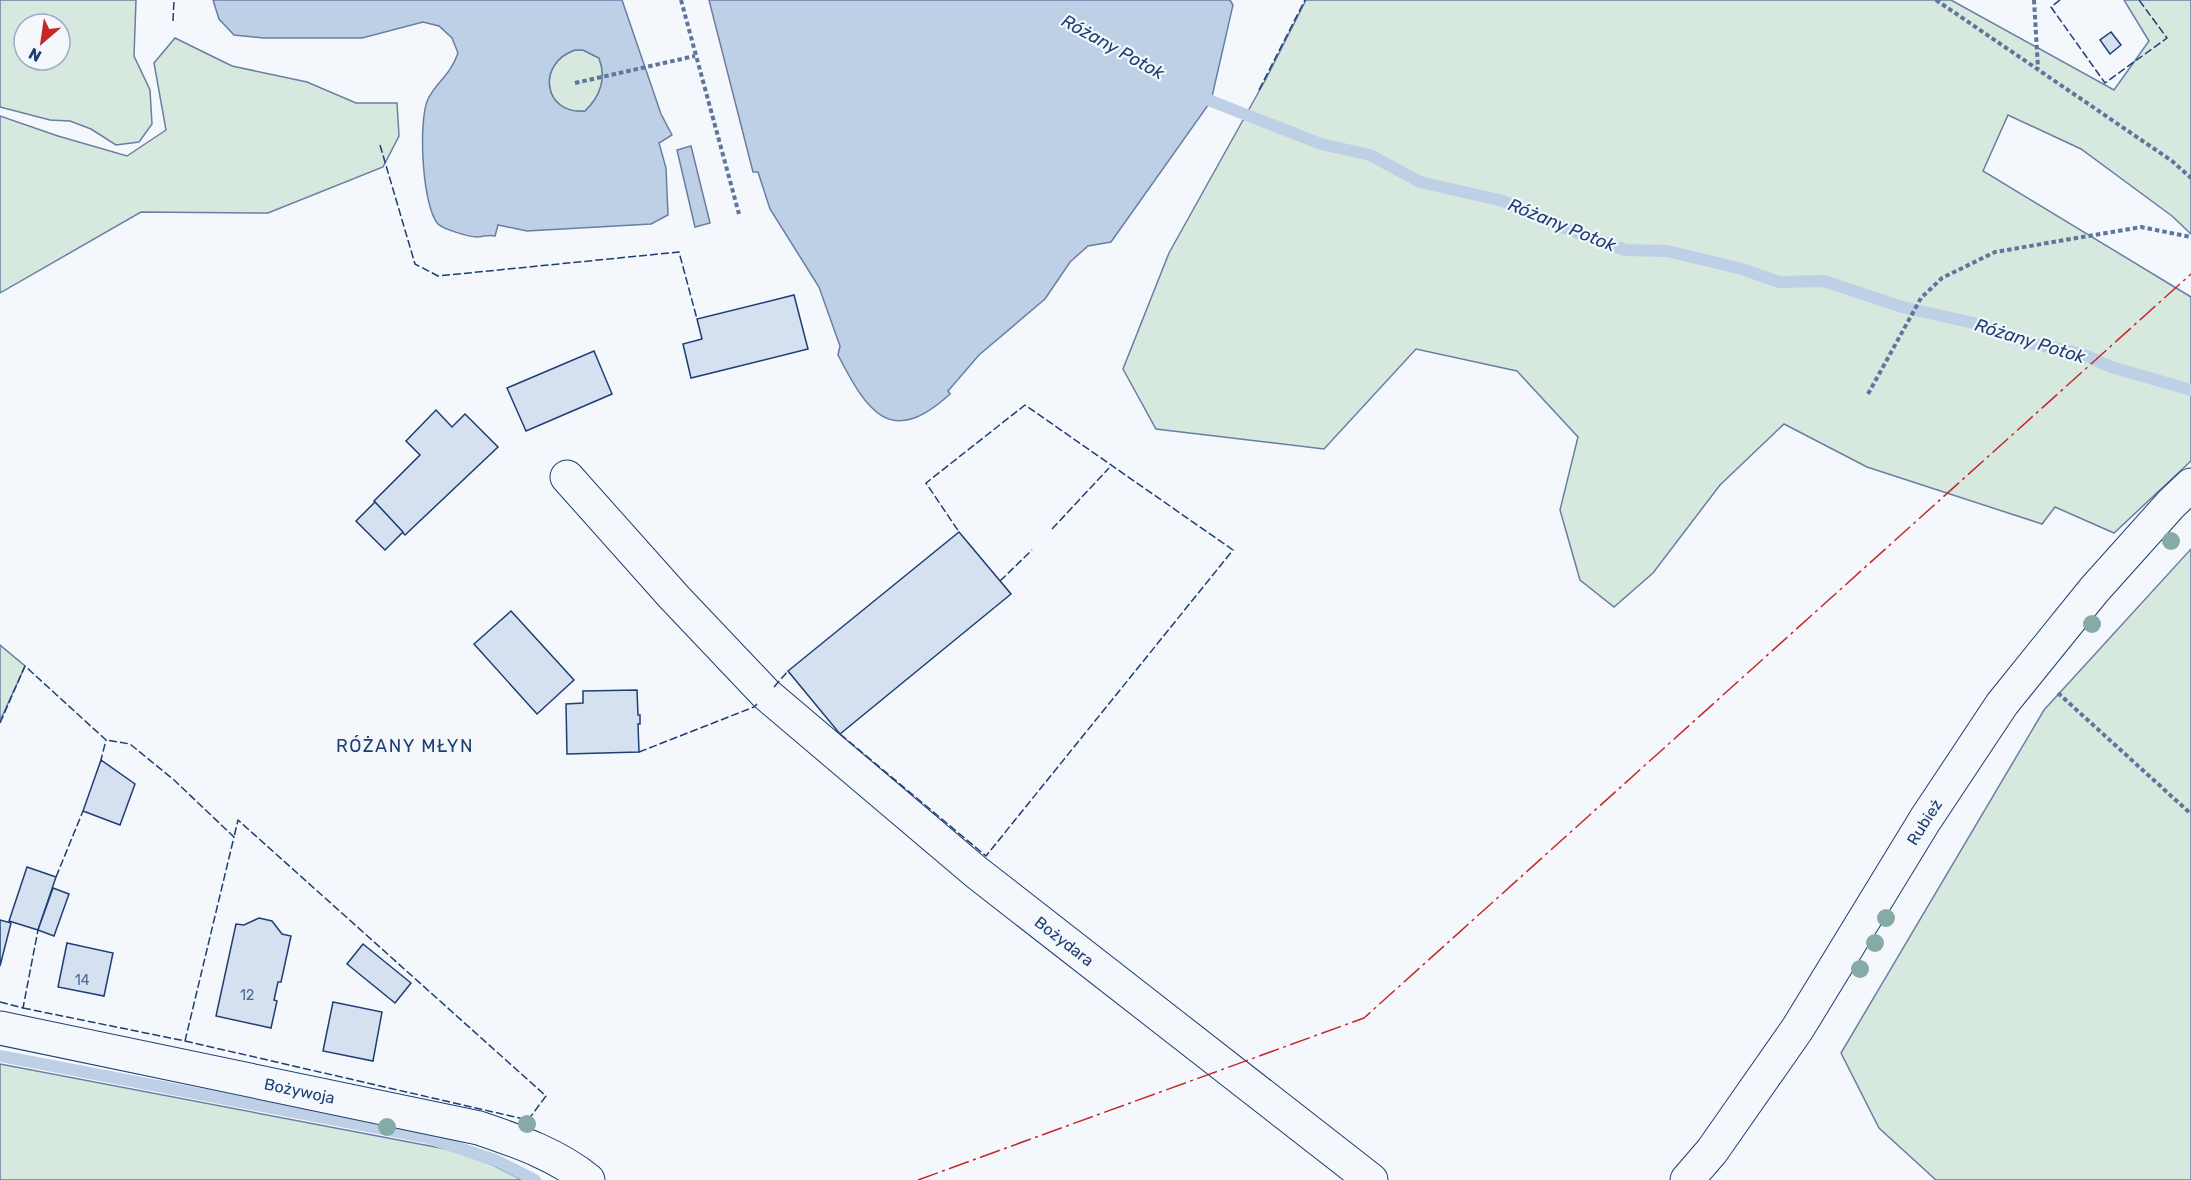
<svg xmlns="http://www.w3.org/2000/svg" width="2191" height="1180" viewBox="0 0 2191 1180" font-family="Rubik,sans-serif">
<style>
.green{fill:#d7e8df;stroke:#687fa3;stroke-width:1.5;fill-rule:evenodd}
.water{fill:#bed0e5;stroke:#687fa3;stroke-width:1.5;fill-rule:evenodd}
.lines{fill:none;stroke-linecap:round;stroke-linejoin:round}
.stream{stroke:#bed0e5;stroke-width:12}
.building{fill:#d5e0f0;stroke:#1d3f73;stroke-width:1.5}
.minor-casing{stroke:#1d3f73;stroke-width:35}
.path{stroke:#5e769c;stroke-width:4;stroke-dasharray:4.5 3;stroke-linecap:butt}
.minor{stroke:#f4f7fb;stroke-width:33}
.fence{stroke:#1d3f73;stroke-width:1.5;stroke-dasharray:8 3;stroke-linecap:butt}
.power{stroke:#c62828;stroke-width:1.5;stroke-dasharray:21 4.5 3 4.5;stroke-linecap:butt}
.tree{fill:#86aba6}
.labels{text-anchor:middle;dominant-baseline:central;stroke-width:4.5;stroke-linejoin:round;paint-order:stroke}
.number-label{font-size:14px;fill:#4b6792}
.street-label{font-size:16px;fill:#1d3f73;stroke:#f4f7fb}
.water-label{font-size:18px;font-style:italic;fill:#1d3f73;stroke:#f4f7fb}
.neighbourhood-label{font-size:18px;letter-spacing:1.5px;fill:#1d3f73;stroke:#f4f7fb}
</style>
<rect width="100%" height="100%" fill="#f4f7fb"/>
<g class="green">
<path d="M0,0H136L134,56L150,90L152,124L139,142L116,145L91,129L70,121L50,120L0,107ZM24,24H60V60H24Z"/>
<polygon points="1306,0 1951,0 2114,90 2149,41 2124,0 2191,0 2191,234 2172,216 2081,149 2008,115 1983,171 2191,297 2191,461 2114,533 2055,507 2042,524 1867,467 1784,424 1720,485 1653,573 1614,607 1580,580 1560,510 1578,437 1517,371 1416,349 1324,449 1156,429 1123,369 1169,253 1267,77"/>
<polygon points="175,38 232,66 307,82 356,103 397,103 399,136 383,167 268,213 141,212 0,293 0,116 58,136 127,156 166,130 154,63"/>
<path d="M575,50H583L599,58C607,79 600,97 585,111C543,115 536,63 575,50Z"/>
<polygon points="2191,549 2191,1180 1936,1180 1879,1128 1841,1053 2044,710"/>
<polygon points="0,645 25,666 0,721"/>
<polygon points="0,1064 451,1150 493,1165 522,1180 0,1180"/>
</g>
<g class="water">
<path d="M213,0H622L661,114L672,135L659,143L666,168L668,215L651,224L527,231L498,225L495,236C488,234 484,237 477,237C469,237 443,229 438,224C422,206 418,120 428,99C437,81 450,76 458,53L452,38L439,26L423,22L362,38H264L234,35L219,19ZM575,50H583L599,58C607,78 600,97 585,111C543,115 536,63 575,50Z"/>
<path d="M709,0H1230L1233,5L1211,101L1111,242L1088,246L1070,262L1045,299L979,355L948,391L950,394C890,449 867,411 838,355L840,346L819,287L770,209L758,172H753Z"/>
<polygon points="691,146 710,223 695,227 677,150"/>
</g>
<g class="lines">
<g class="stream">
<polyline points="1199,94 1211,101 1321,144 1370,155 1420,182 1503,201 1551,223 1625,250 1667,251 1742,269 1779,282 1824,281 1902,307 1978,324 2023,342 2066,350 2087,356 2111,367 2191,390"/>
<polyline points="0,1056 425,1137 495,1160 535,1180"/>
</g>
</g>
<g class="building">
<polygon points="2111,32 2121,45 2110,54 2100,40"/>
<polygon points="794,295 808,349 691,378 683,344 702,339 697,319"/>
<polygon points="594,351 612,394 526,431 507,388"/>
<polygon points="436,410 452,427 465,414 498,447 405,535 374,501 420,455 406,441"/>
<polygon points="375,502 403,532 385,550 356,521"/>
<polygon points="959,532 1011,594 840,734 788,671"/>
<polygon points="511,611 574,680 537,714 474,644"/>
<polygon points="637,690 638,715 640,715 640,724 638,724 639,752 567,754 566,704 583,703 583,691"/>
<polygon points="101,760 135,784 120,825 83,811"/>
<polygon points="27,867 56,877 38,930 9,921"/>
<polygon points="53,888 69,894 54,936 38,930"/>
<polygon points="259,918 272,921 282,934 291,936 281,982 278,982 274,1000 277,1001 271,1028 216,1016 236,924 244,925"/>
<polygon points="0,920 11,923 0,966"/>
<polygon points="67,943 113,953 104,996 58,987"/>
<polygon points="363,944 411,983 395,1003 347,964"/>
<polygon points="333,1002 382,1012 373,1061 323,1051"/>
</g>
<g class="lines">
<g class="minor-casing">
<g id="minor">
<path id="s1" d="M567,477L674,597L766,694L976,872L1371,1180"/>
<path id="s2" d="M0,1028L479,1128C517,1141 556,1154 588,1180"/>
<path id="s3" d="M1687,1180L1712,1151L1798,1028L1925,820L2002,704L2094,590L2171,504L2191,485"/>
</g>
</g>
<g class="path">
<polyline points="681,0 739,214"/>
<polyline points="1936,0 2172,161 2191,178"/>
<polyline points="2034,0 2038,68"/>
<polyline points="575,83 695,56"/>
<polyline points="1868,394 1921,298 1942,278 1995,252 2141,227 2191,237"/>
<polyline points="2058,693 2191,814"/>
</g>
<use href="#minor" class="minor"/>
<g class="fence">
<polyline points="2060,0 2051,7 2105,83 2167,38 2139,0"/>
<polyline points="173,21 174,0"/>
<polyline points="1259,90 1305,0"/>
<polyline points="380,145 415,264 438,276 679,252 697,319"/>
<polyline points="1052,529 1109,468"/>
<polyline points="1000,581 1032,550"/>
<polyline points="774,687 788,671"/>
<polyline points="0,723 25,666 106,740 101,760"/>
<polyline points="840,734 986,856 1233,550 1025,405 926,483 959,532"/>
<polyline points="639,752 754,707 757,704"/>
<polyline points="56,877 83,811"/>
<polyline points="0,1002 23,1008 38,930"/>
<polyline points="23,1008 185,1041 234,837 174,780 130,744 106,740"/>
<polyline points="185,1041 528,1120 546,1096 238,820 234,837"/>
</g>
<polyline class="power" points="918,1180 1364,1018 2191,274"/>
</g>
<g class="tree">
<circle cx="2171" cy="541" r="9"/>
<circle cx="2092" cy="624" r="9"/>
<circle cx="1886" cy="918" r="9"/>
<circle cx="1875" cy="943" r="9"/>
<circle cx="1860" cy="969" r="9"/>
<circle cx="527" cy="1124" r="9"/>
<circle cx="387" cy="1127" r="9"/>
</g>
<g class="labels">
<g class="number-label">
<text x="82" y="980">14</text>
<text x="247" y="995">12</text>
</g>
<g class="street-label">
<text stroke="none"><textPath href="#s3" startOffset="430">Rubież</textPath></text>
<text stroke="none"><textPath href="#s1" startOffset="682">Bożydara</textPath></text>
<text stroke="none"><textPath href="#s2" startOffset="306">Bożywoja</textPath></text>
</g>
<g class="water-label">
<text transform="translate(1113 47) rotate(29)">Różany Potok</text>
<text transform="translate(1562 225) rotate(22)">Różany Potok</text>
<text transform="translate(2030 341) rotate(17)">Różany Potok</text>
</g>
<g class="neighbourhood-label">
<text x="405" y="746">RÓŻANY MŁYN</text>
</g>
</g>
<g transform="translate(42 42) rotate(209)"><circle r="28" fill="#f4f7fb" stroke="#9eadc5" stroke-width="1.5"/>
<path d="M0-4.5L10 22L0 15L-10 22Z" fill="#c62828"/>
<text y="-9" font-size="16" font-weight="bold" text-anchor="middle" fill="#1d3f73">N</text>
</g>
</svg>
